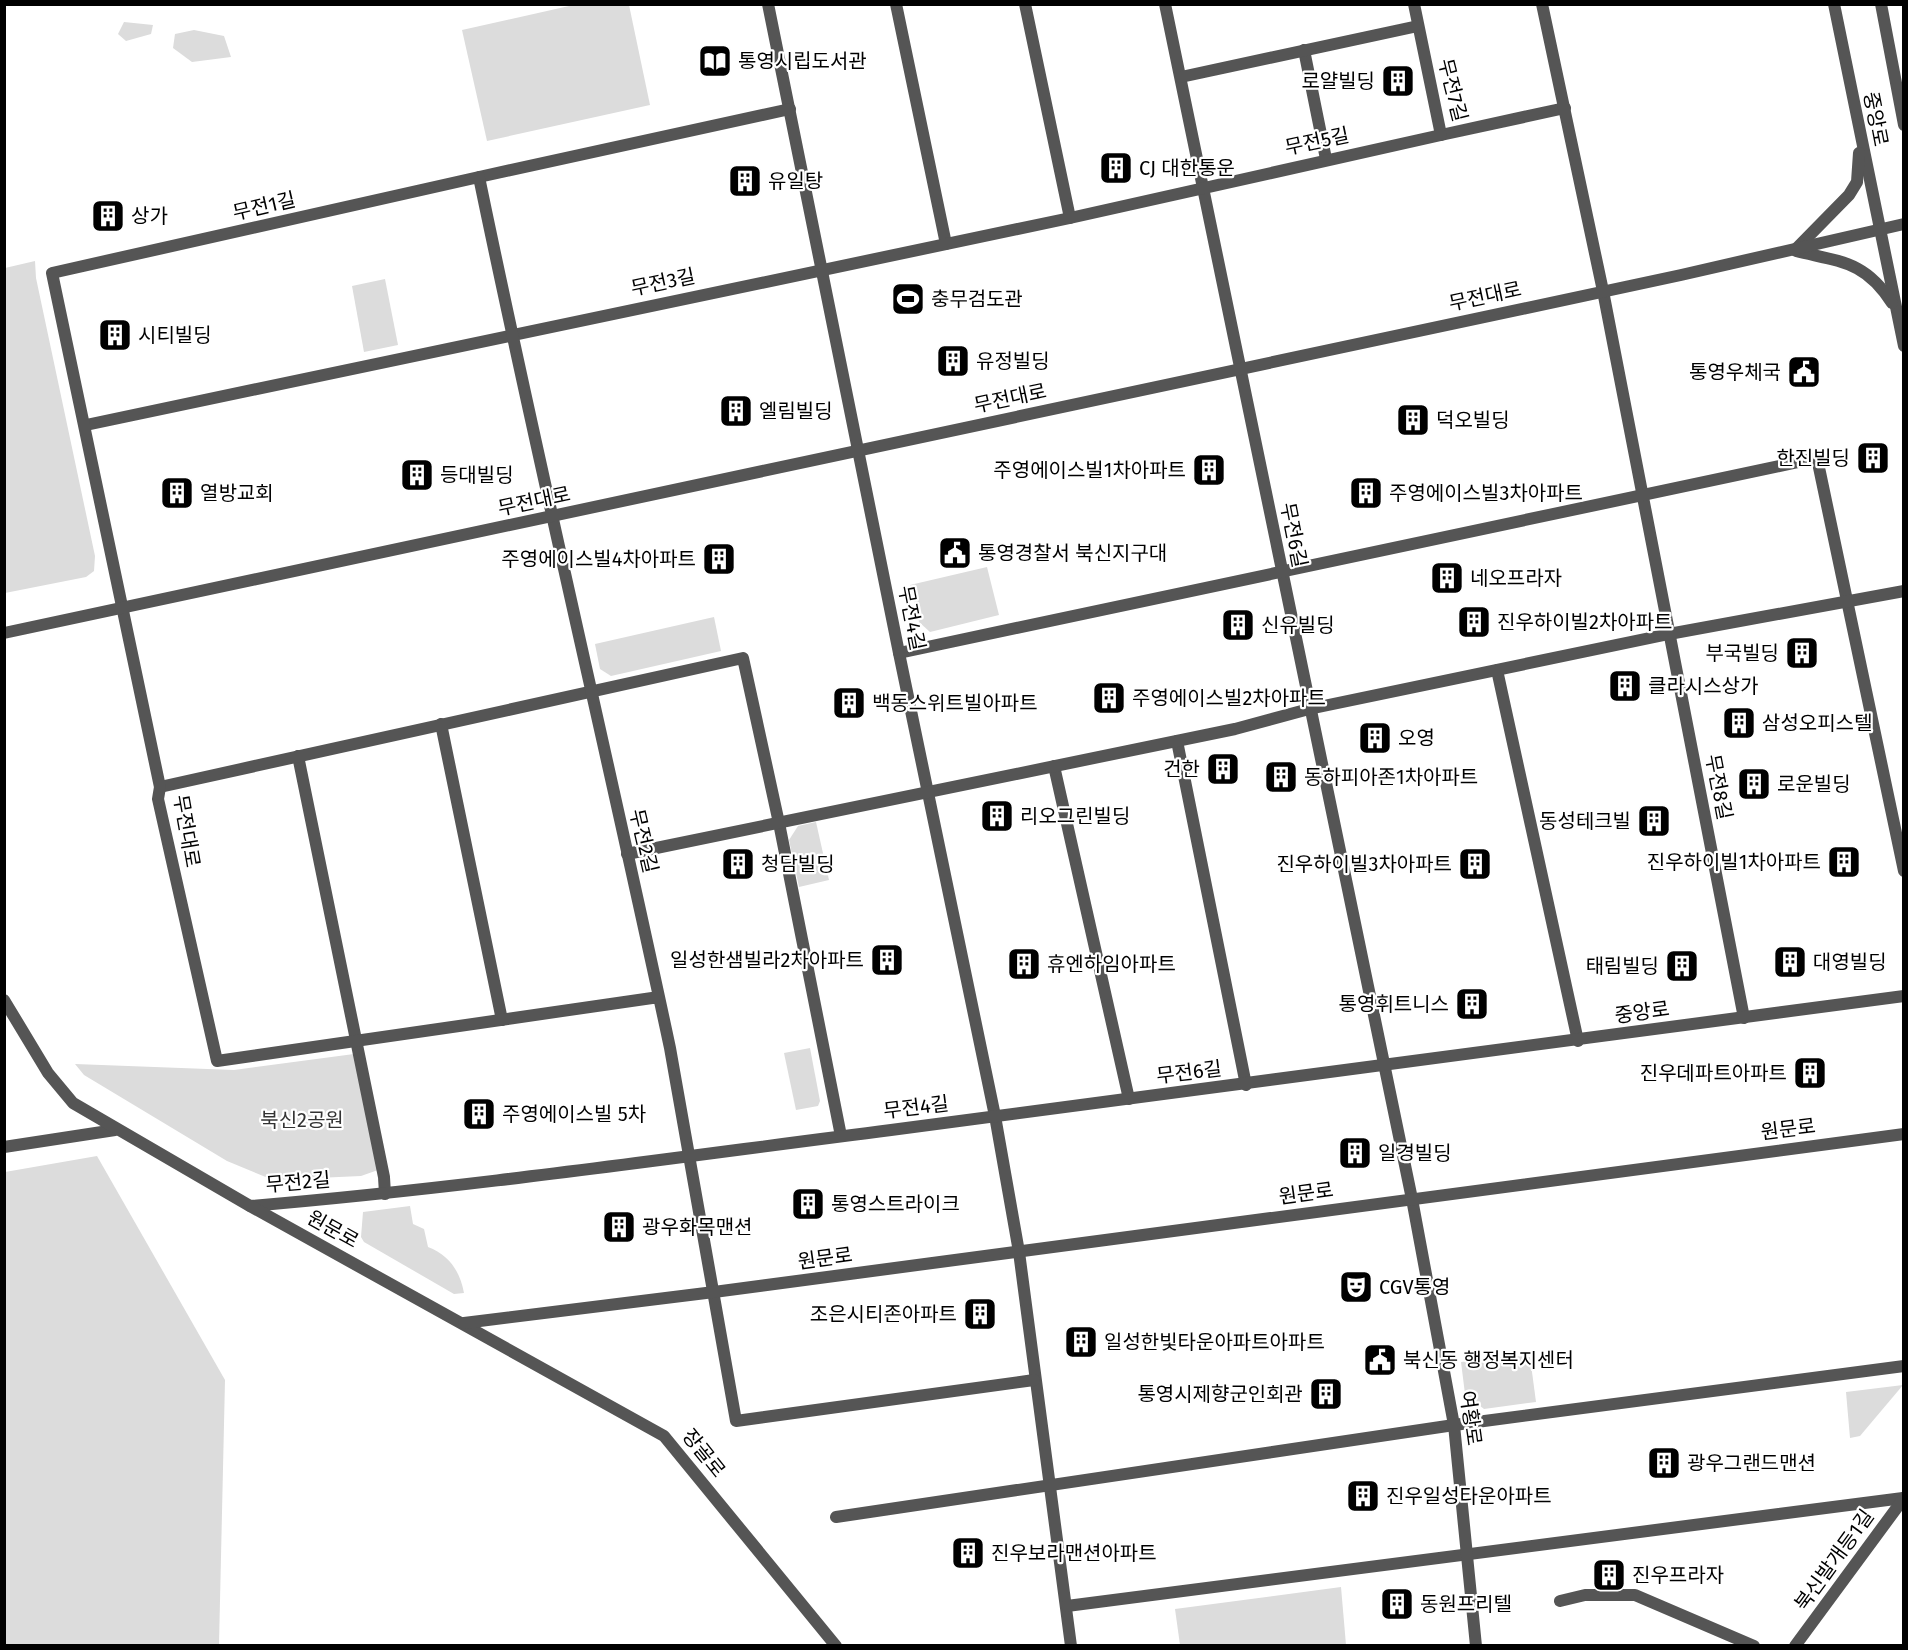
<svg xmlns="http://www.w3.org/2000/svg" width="1908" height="1650" viewBox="0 0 1908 1650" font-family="'Fira Sans','Noto Sans KR',sans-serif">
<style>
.green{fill:#dcdcdc}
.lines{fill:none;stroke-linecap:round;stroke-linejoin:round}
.minor{stroke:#555;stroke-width:12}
.tertiary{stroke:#555;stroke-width:12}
.labels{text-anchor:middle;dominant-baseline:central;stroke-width:4.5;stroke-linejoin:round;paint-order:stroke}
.poi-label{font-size:20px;fill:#000;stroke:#fff;text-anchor:start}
.street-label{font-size:20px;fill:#000;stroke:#fff}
.park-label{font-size:20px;fill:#333;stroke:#fff}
</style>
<rect width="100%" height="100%" fill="#fff"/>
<g class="green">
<polygon points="578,4 629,5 650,105 487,141 462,30"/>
<polygon points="124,22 153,25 151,34 126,41 118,34"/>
<polygon points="194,30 224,36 231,57 192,62 173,48 175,34"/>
<polygon points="35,261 36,278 95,556 94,571 86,577 5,593 5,268"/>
<polygon points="385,279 398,345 364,352 352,286"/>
<polygon points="987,567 999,615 930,632 919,622 910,585"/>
<polygon points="714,617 721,651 611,676 600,669 595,644"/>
<polygon points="816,822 829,880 799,887 789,840 798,826"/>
<polygon points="810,1048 820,1101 818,1106 796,1110 784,1053"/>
<polygon points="354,1054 378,1170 361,1176 273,1180 227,1161 84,1075 75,1064 234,1070"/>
<polygon points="97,1156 225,1380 219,1645 5,1645 5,1172"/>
<path d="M410,1206L413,1224L424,1229L428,1247C449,1255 460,1271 464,1293L454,1294L364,1242L361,1237L363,1212Z"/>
<polygon points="1510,1356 1530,1357 1536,1402 1484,1409 1465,1394 1461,1362"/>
<polygon points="1903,1385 1860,1436 1850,1438 1846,1392"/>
<polygon points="1341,1587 1346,1645 1180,1645 1175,1609"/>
</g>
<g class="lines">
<g class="minor">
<polyline points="768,4 899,653 995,1116 1019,1252 1071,1646"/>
<polyline points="896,4 946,244"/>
<polyline points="1025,4 1070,218"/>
<polyline points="1165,4 1412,1199"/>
<polyline points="1414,4 1441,135 1565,108"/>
<polyline points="1542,4 1603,291 1744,1018"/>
<polyline points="1304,50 1326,159"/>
<polyline points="1181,77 1418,26"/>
<polyline points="479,177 790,109"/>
<polyline points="86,425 1070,218 1441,135"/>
<polyline points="899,653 1817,458 1904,871"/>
<polyline points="1497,670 1578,1041"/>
<polyline points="441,724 502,1020"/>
<polyline points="1177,741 1246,1085"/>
<polyline points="298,756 384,1177 385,1194"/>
<polyline points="1054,766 1129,1099"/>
<polyline points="160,787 743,658 779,823 841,1136"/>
<polyline points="627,854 1235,729 1309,709 1669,634 1904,591"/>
<path d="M659,997L217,1061L158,799L160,787L52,273L479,177C539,468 608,757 670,1048L736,1421L1034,1380"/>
<polyline points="4,1147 115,1130"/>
<path d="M250,1206C464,1188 678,1157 891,1130C1228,1086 1566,1043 1904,996"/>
<polyline points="836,1517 1454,1425 1904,1366"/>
<polyline points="1560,1601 1585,1595 1635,1595 1754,1646"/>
<polyline points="1067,1606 1903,1498"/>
<polyline points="1795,1646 1904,1498"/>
</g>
<g class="tertiary">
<polyline points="1834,4 1904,346"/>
<polyline points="1881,4 1904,125"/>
<polyline points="1796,249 1849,195 1857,182 1859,153"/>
<path d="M1796,251C1841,262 1865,261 1892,303"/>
<polyline points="4,633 1681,275 1904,224"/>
<polyline points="4,1000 48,1073 73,1103 250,1206 664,1436 836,1646"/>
<polyline points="1412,1199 1454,1425 1476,1646"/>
<polyline points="464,1323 714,1292 1904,1134"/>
</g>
</g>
<defs>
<g id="library-square" transform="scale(1.725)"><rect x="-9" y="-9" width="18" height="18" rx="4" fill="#000" stroke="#fff"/><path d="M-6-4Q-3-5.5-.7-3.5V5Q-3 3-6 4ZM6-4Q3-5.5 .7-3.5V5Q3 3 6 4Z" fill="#fff"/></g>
<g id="building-square" transform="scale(1.725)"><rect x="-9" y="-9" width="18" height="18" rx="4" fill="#000" stroke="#fff"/><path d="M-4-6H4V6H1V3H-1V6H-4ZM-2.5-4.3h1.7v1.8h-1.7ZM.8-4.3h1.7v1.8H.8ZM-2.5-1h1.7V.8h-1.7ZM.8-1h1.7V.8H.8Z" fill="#fff"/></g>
<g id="stadium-square" transform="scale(1.725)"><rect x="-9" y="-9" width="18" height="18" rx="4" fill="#000" stroke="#fff"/><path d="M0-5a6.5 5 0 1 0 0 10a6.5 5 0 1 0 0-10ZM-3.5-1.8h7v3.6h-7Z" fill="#fff"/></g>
<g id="civic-square" transform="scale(1.725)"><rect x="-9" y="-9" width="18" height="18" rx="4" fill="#000" stroke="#fff"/><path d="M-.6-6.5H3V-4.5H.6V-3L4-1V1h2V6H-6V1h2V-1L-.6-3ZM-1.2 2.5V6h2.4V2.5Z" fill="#fff"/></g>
<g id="theatre-square" transform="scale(1.725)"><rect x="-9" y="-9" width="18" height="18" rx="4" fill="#000" stroke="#fff"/><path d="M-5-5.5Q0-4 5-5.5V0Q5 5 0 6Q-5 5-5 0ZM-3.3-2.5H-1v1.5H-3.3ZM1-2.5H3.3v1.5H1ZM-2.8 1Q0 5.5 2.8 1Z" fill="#fff"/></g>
</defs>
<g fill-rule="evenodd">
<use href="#library-square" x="715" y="61"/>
<use href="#building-square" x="1398" y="81"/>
<use href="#building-square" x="1116" y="168"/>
<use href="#building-square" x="745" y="181"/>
<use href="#building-square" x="108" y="216"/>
<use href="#stadium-square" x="908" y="299"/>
<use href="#building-square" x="115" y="335"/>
<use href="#building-square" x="953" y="361"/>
<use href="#civic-square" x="1804" y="372"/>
<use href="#building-square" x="736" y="411"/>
<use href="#building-square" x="1413" y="420"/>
<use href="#building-square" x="1873" y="458"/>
<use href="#building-square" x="1209" y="470"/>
<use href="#building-square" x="417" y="475"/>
<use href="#building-square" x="177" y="493"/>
<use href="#building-square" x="1366" y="493"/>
<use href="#civic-square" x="955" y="553"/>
<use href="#building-square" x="719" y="559"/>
<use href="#building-square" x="1447" y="578"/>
<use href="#building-square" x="1474" y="622"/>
<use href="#building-square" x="1238" y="625"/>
<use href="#building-square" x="1802" y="653"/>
<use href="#building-square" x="1625" y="686"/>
<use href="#building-square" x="1109" y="698"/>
<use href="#building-square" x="849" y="703"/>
<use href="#building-square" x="1739" y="723"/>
<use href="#building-square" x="1375" y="738"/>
<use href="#building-square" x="1223" y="769"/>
<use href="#building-square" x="1281" y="777"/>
<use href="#building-square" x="1754" y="784"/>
<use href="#building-square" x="997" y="816"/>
<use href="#building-square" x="1654" y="821"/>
<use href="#building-square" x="1844" y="862"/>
<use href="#building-square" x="738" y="864"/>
<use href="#building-square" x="1475" y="864"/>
<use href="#building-square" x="887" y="960"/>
<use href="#building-square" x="1790" y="962"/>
<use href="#building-square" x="1024" y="964"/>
<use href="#building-square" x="1682" y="966"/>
<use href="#building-square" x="1472" y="1004"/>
<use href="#building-square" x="1810" y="1073"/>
<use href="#building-square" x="479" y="1114"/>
<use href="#building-square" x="1355" y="1153"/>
<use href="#building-square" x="808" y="1204"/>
<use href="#building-square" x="619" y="1227"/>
<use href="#theatre-square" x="1356" y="1287"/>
<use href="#building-square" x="980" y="1314"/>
<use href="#building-square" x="1081" y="1342"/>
<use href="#civic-square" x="1380" y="1360"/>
<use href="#building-square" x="1326" y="1394"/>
<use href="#building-square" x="1664" y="1463"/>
<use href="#building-square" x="1363" y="1496"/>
<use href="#building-square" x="968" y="1553"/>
<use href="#building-square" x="1609" y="1575"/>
<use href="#building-square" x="1397" y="1604"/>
</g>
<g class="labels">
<g class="poi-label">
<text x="738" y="61">통영시립도서관</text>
<text x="1375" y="81" text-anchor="end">로얄빌딩</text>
<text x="1139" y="168">CJ 대한통운</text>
<text x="768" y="181">유일탕</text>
<text x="131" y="216">상가</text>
<text x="931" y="299">충무검도관</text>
<text x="138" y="335">시티빌딩</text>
<text x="976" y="361">유정빌딩</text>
<text x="1781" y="372" text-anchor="end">통영우체국</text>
<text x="759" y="411">엘림빌딩</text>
<text x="1436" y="420">덕오빌딩</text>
<text x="1850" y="458" text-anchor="end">한진빌딩</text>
<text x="1186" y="470" text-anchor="end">주영에이스빌1차아파트</text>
<text x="440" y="475">등대빌딩</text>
<text x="200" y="493">열방교회</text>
<text x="1389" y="493">주영에이스빌3차아파트</text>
<text x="978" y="553">통영경찰서 북신지구대</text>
<text x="696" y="559" text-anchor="end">주영에이스빌4차아파트</text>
<text x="1470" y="578">네오프라자</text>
<text x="1497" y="622">진우하이빌2차아파트</text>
<text x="1261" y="625">신유빌딩</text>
<text x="1779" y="653" text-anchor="end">부국빌딩</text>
<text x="1648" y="686">클라시스상가</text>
<text x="1132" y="698">주영에이스빌2차아파트</text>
<text x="872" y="703">백동스위트빌아파트</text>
<text x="1762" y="723">삼성오피스텔</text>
<text x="1398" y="738">오영</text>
<text x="1200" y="769" text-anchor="end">건한</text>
<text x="1304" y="777">동하피아존1차아파트</text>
<text x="1777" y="784">로운빌딩</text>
<text x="1020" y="816">리오그린빌딩</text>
<text x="1631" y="821" text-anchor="end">동성테크빌</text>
<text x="1821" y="862" text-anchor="end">진우하이빌1차아파트</text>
<text x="761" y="864">청담빌딩</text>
<text x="1452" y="864" text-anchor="end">진우하이빌3차아파트</text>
<text x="864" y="960" text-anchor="end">일성한샘빌라2차아파트</text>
<text x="1813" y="962">대영빌딩</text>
<text x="1047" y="964">휴엔하임아파트</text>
<text x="1659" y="966" text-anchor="end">태림빌딩</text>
<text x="1449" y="1004" text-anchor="end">통영휘트니스</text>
<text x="1787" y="1073" text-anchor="end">진우데파트아파트</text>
<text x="502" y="1114">주영에이스빌 5차</text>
<text x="1378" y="1153">일경빌딩</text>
<text x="831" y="1204">통영스트라이크</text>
<text x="642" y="1227">광우화목맨션</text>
<text x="1379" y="1287">CGV통영</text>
<text x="957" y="1314" text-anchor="end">조은시티존아파트</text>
<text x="1104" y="1342">일성한빛타운아파트아파트</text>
<text x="1403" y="1360">북신동 행정복지센터</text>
<text x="1303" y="1394" text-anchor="end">통영시제향군인회관</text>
<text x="1687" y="1463">광우그랜드맨션</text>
<text x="1386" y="1496">진우일성타운아파트</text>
<text x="991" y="1553">진우보라맨션아파트</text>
<text x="1632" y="1575">진우프라자</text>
<text x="1420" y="1604">동원프리텔</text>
</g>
<g class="street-label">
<text transform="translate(1453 90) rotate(76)">무전7길</text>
<text transform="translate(1876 119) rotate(79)">중앙로</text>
<text transform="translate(1317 141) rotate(-12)">무전5길</text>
<text transform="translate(264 206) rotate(-13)">무전1길</text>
<text transform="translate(663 282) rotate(-12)">무전3길</text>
<text transform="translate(1485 296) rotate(-12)">무전대로</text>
<text transform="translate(1010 398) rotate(-12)">무전대로</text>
<text transform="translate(534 501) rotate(-12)">무전대로</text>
<text transform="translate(1294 535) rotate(79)">무전6길</text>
<text transform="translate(912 618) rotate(79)">무전4길</text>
<text transform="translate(1719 787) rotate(79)">무전8길</text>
<text transform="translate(187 831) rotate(80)">무전대로</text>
<text transform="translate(644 841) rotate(77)">무전2길</text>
<text transform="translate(1642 1012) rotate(-8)">중앙로</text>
<text transform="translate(1189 1072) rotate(-7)">무전6길</text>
<text transform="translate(916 1107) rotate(-7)">무전4길</text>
<text transform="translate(1788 1129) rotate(-7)">원문로</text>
<text transform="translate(298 1182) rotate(-5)">무전2길</text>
<text transform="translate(1306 1193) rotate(-8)">원문로</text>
<text transform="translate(333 1229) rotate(29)">원문로</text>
<text transform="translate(825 1258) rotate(-8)">원문로</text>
<text transform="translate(1471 1418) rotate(82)">여황로</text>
<text transform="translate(704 1453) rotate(51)">장골로</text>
<text transform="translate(1834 1560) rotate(-54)">북신발개등1길</text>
</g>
<g class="park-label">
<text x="302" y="1120">북신2공원</text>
</g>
</g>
<rect width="1908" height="1650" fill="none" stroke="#000000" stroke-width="12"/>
</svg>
